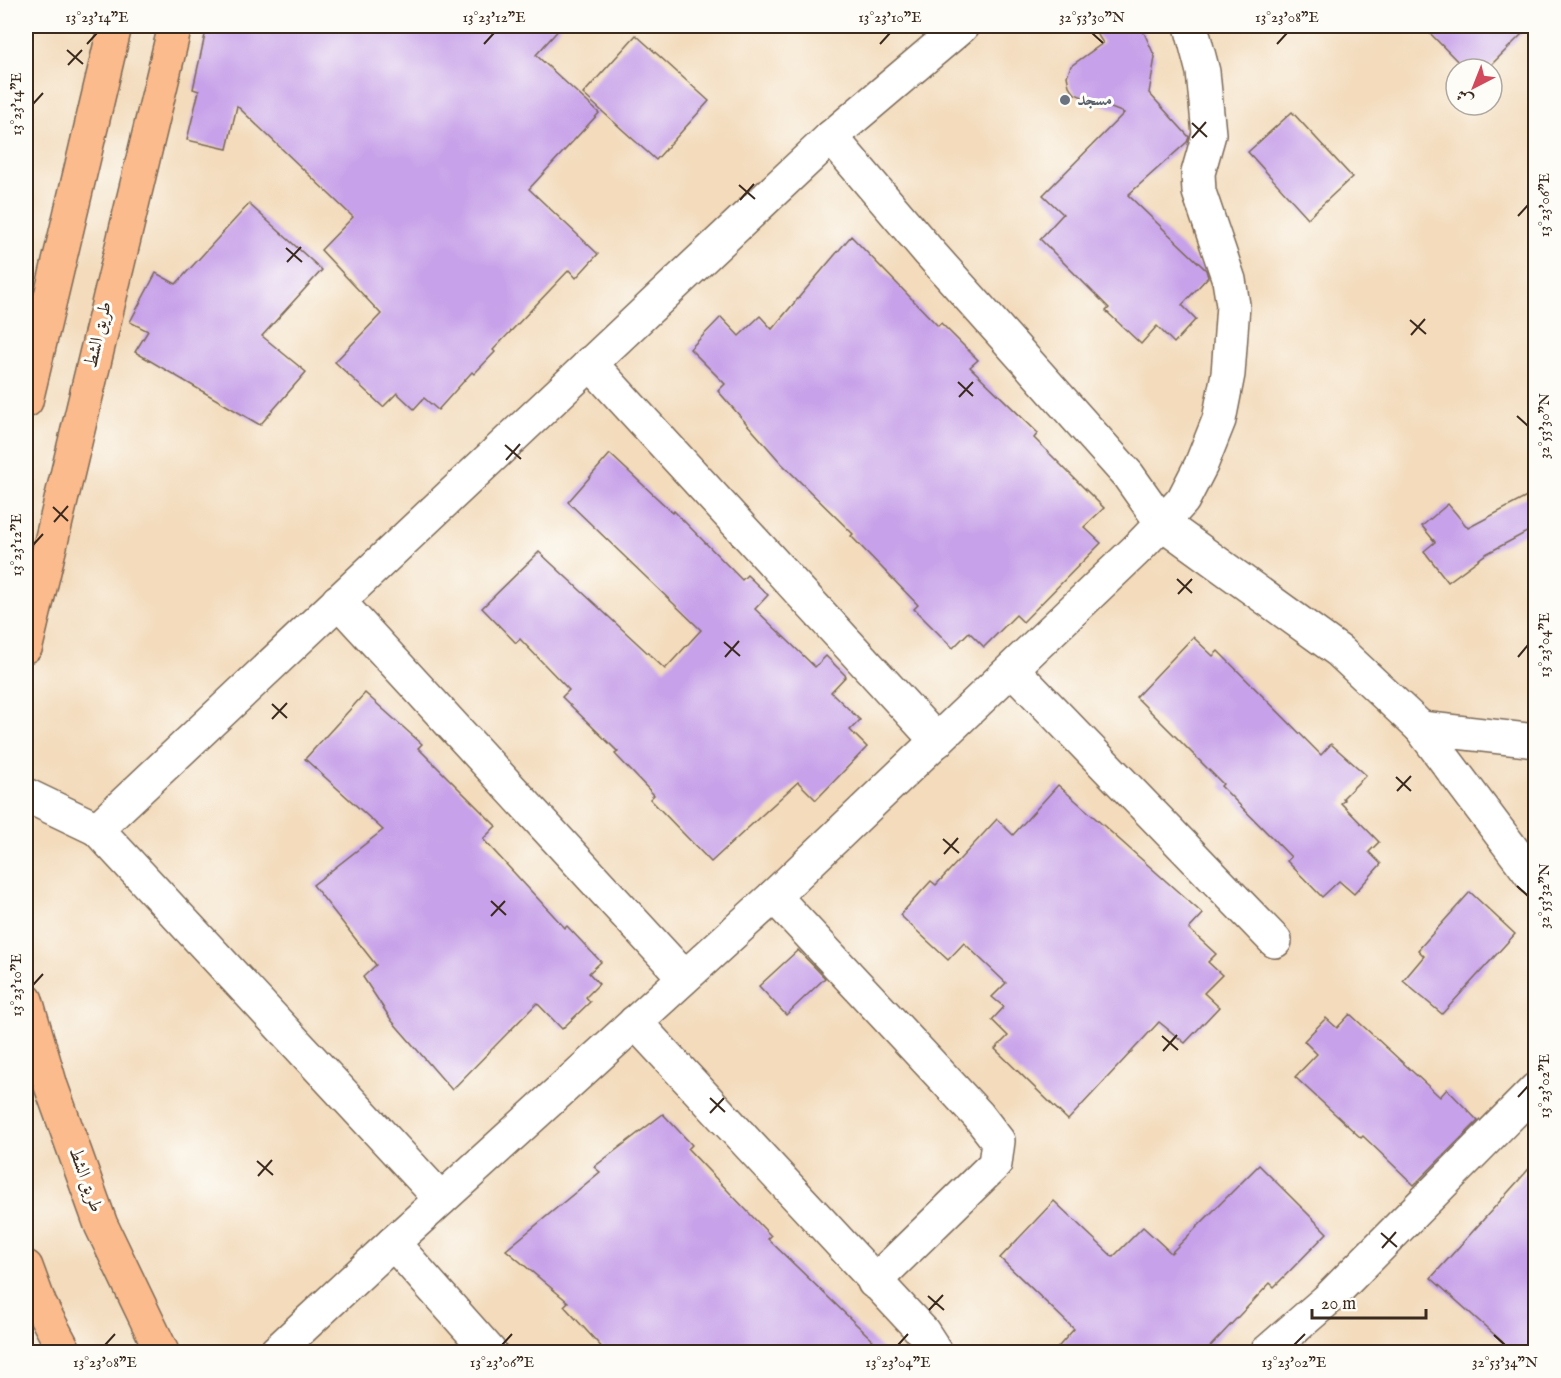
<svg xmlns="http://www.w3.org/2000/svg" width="1561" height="1378" viewBox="0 0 1561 1378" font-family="'IM FELL English',Amiri,serif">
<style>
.building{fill:#c7a1e9}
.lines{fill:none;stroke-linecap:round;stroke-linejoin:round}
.minor-casing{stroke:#7b6855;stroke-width:36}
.trunk-casing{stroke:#7b6855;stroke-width:36}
.minor{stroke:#fff;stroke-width:33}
.trunk{stroke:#fbbb8c;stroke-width:33}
.ticks{fill:none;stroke:#3b2a1e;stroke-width:2}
.worship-dot{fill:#6b7280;stroke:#fdfcf7;stroke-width:2}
.labels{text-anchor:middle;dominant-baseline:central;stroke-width:6;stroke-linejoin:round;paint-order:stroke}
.worship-label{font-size:18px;font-weight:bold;fill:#5b616d;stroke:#fdfcf7;text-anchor:start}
.street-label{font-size:18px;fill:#3b2a1e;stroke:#fdfcf7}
.neatline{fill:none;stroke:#3b2a1e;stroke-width:2}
.ticks-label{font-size:15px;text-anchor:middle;fill:#3b2a1e}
</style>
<rect width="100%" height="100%" fill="#fdfcf7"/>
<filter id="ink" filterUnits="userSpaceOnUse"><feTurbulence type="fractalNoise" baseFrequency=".0167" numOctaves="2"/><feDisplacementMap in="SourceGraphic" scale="12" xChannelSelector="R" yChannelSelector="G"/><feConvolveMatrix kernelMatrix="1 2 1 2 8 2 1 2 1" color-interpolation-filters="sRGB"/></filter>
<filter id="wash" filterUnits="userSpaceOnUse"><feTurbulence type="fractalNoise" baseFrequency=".008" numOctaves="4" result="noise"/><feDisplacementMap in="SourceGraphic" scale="24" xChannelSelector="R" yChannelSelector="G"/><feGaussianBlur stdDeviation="1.35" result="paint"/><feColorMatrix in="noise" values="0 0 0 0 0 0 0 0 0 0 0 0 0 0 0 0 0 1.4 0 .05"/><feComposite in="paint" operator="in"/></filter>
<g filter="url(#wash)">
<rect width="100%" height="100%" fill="#f3dbbc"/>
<g id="blocks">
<g class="building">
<polygon points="207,26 562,26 536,55 599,113 529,189 598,254 576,278 569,270 493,350 495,352 474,374 472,372 438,410 424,398 414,409 397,393 383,407 335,362 381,314 321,250 353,217 237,106 227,149 187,140 199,91 193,89"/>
<polygon points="1092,26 1141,26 1155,57 1149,93 1189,137 1187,142 1128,195 1206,270 1208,277 1182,305 1196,319 1174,343 1157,326 1141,344 1106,311 1109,308 1040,239 1063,214 1043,195 1124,113 1075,94 1069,86 1067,76 1071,66 1103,43"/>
<polygon points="1423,26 1530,26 1487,69 1465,69"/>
<polygon points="636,35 709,101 656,160 583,94"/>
<polygon points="1292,112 1352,177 1308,218 1248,152"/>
<polygon points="249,204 322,270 262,336 306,372 260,425 135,352 148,331 130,322 156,273 176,284"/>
<polygon points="851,236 938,326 941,323 978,360 970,367 1038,433 1034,438 1104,508 1084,527 1101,543 1023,622 1016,615 984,647 969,632 953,648 914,609 918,605 851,536 853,534 782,464 718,391 725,384 690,349 721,317 739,336 760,316 772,329"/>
<polygon points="610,454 673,513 674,511 742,580 747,575 768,595 755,609 815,667 826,656 846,676 831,692 860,720 850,730 867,747 816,800 798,782 711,862 650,799 654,795 615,754 618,752 562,697 569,690 520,639 516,643 482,608 539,552 665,669 701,630 568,502"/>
<polygon points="1536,492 1536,527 1486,554 1448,582 1424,551 1435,542 1422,526 1448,504 1468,528"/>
<polygon points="1193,637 1213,656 1218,651 1321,755 1331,744 1366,775 1343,798 1345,800 1341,803 1379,842 1369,852 1381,864 1354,894 1339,881 1322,897 1287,861 1291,857 1221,786 1223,784 1136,697"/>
<polygon points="365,693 422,744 418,748 496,826 483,839 565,928 567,926 601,962 589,973 599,984 586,997 590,1002 562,1029 537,1003 452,1090 392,1021 363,977 376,965 313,885 383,830 305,759"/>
<polygon points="1058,785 1203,914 1189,929 1216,954 1208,962 1222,975 1204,993 1219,1007 1185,1043 1159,1022 1068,1120 995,1049 1008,1036 992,1020 1004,1007 992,997 1006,983 964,943 948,960 900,915 931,881 936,885 997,819 1013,835"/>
<polygon points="1470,892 1515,934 1442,1014 1403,981 1424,956 1418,950"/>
<polygon points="798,950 825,978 786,1015 759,986"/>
<polygon points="1350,1014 1440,1097 1447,1089 1478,1121 1414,1185 1363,1136 1361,1138 1295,1077 1317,1054 1304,1041 1326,1018 1337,1028"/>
<polygon points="663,1114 692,1145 688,1149 771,1236 768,1239 886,1353 607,1353 564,1306 568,1302 506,1250 600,1172 594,1167"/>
<polygon points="1536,1161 1536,1353 1515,1353 1431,1278"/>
<polygon points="1259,1165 1327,1233 1274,1287 1270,1283 1204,1353 1053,1353 1074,1329 1000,1258 1054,1201 1113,1257 1143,1227 1171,1253"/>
</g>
</g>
</g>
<g filter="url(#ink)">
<use href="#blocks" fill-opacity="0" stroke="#7b6855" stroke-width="1.5"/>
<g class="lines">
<g class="minor-casing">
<g id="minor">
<polyline points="1191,26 1203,72 1209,134 1198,173 1199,192 1229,280 1233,305 1228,374 1219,420 1201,465 1183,500 1162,523 1339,651 1421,728 1536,881"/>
<polyline points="590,363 937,741"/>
<polyline points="338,601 684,977"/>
<polyline points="1012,669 1275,941"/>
<polyline points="1421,728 1536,741"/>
<polyline points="26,795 97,829 831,137 962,26"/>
<polyline points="97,829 441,1199"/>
<polyline points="774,896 978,1115 998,1141 995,1164 874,1282"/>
<polyline points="635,1022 923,1332 936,1352"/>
<polyline points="393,1243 490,1352"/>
<polyline points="276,1352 393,1243 774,896 1136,550 1162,523 1128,475 929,252 831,137"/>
<polyline points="1267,1352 1328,1299 1536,1089"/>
</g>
</g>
<g class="trunk-casing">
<g id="trunk">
<polyline points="26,401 115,26"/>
<polyline points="26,646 175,26"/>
<polyline points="26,1000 51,1086 101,1225 162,1352"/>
<polyline points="26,1267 40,1305 65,1352"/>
</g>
</g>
<use href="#minor" class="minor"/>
<use href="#trunk" class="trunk"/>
</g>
</g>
<path class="ticks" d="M1092,33L1103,43M87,44L97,33M484,44L494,33M880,44L890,33M1277,44L1287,33M67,50L83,64M68,65L82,50M33,104L43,93M1192,123L1207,137M1192,138L1206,122M739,185L755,199M740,200L754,184M1518,216L1528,205M286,248L302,262M287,262L301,247M1410,320L1426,334M1411,335L1425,319M958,382L973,396M959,397L973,382M1517,416L1528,426M505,445L521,459M506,460L520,444M53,507L68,521M54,522L68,506M33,545L43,534M1177,579L1192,593M1178,594L1192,579M724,642L740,656M725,657L739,641M1518,657L1528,645M272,704L287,718M272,719L287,703M1396,777L1411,791M1397,791L1411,776M943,839L959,853M944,854L958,838M1517,886L1528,896M491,901L506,915M491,916L505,901M33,985L43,974M1162,1036L1178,1050M1163,1051L1177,1035M1518,1097L1528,1086M710,1098L725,1112M710,1113L724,1098M257,1161L273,1175M258,1176L272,1160M1381,1233L1397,1247M1382,1248L1396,1232M928,1296L944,1310M929,1310L943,1295M1494,1335L1505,1345M105,1345L115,1334M502,1345L512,1334M898,1345L908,1334M1294,1345L1305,1334"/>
<circle class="worship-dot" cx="1065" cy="100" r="6"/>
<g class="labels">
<g class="worship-label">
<text x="1077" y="100">مسجد</text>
</g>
<g class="street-label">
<text transform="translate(99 335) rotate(-77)">طريق الشط</text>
<text transform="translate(85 1180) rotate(70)">طريق الشط</text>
</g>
</g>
<rect width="1561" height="1378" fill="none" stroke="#fdfcf7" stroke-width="66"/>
<g transform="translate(1474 87) rotate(222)"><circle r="28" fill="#fdfcf7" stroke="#afa8a0" stroke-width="1.5"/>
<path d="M0-4.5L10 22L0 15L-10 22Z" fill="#d1495b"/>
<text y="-9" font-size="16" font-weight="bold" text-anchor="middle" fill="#3b2a1e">ش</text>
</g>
<path d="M1312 1309v9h114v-9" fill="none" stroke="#3b2a1e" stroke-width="3"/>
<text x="1321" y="1309" font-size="18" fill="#3b2a1e" stroke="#fdfcf7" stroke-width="4.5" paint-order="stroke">20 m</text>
<rect x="33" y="33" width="1495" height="1312" class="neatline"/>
<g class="ticks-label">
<text x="97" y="22">13°23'14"E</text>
<text x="494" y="22">13°23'12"E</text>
<text x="890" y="22">13°23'10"E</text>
<text x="1092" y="22">32°53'30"N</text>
<text x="1287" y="22">13°23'08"E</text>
<text transform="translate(16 104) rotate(-90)" y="5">13°23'14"E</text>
<text transform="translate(1544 205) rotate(-90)" y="5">13°23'06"E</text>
<text transform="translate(1544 426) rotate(-90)" y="5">32°53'30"N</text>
<text transform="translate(16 545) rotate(-90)" y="5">13°23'12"E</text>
<text transform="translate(1544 645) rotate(-90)" y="5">13°23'04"E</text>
<text transform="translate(1544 896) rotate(-90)" y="5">32°53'32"N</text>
<text transform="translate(16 985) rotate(-90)" y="5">13°23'10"E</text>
<text transform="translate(1544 1086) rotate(-90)" y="5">13°23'02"E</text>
<text x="105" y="1367">13°23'08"E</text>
<text x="502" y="1367">13°23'06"E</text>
<text x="898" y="1367">13°23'04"E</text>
<text x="1294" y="1367">13°23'02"E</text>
<text x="1505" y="1367">32°53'34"N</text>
</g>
</svg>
